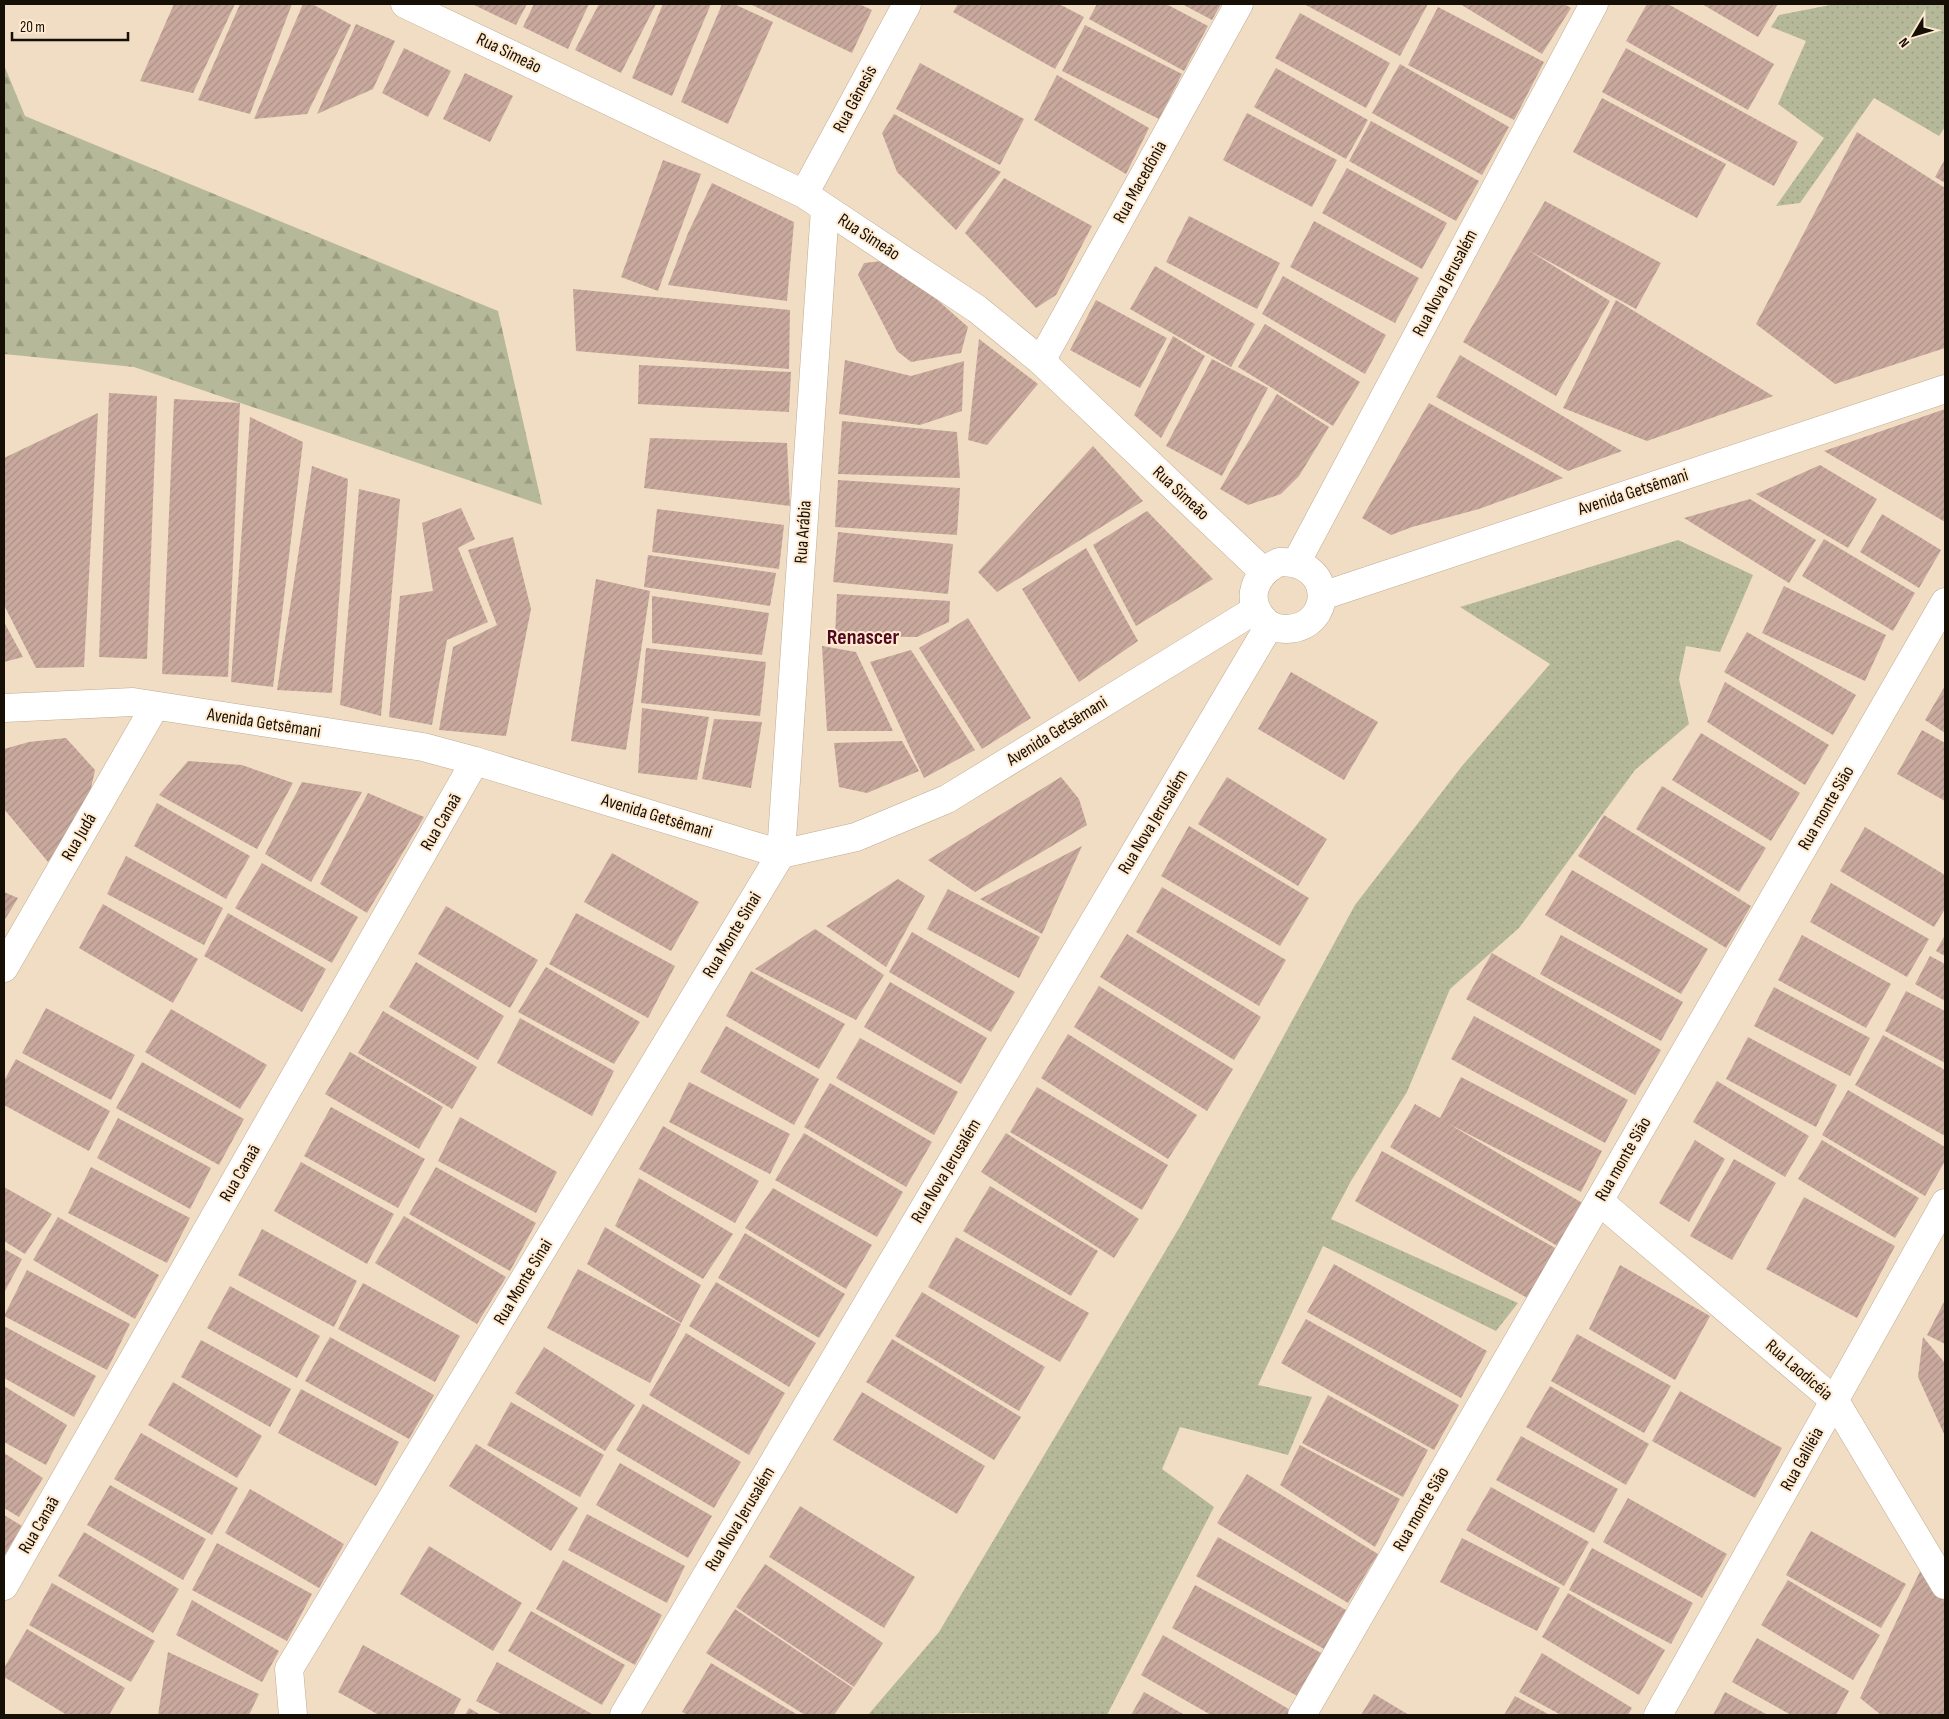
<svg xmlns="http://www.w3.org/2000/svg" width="1949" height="1719" viewBox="0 0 1949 1719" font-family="'Sofia Sans Condensed',sans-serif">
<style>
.grass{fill:url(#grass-dots)}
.forest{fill:url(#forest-firs)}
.building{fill:url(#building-hatch)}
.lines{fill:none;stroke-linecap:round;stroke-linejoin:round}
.minor-casing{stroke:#bfab92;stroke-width:29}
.minor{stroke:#fff;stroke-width:28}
.labels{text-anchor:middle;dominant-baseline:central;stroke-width:4;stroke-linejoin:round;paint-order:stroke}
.street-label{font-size:18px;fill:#160f06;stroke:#ffead0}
.district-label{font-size:22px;font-weight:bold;fill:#4e0921;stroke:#ffead0}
</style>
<defs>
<pattern id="grass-dots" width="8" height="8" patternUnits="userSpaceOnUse" patternTransform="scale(1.25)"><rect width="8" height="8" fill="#b6b999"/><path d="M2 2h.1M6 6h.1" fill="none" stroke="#9c9e82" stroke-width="1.8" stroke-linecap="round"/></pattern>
<pattern id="forest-firs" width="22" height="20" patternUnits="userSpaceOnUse" patternTransform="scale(1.25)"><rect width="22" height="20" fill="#b6b999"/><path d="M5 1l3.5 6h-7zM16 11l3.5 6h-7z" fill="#9c9e82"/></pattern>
<pattern id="building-hatch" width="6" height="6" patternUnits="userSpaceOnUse" patternTransform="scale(1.25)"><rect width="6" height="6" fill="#c9a99d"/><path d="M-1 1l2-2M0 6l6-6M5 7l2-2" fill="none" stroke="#ac9086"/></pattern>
</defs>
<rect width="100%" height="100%" fill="#f1ddc3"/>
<g class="grass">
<polygon points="1835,4 1945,4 1945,127 1939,136 1874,98 1800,203 1776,206 1824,138 1778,104 1806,41 1771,27 1779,15"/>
<polygon points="1678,540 1753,575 1720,652 1686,646 1679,679 1689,724 1635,770 1519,928 1450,989 1407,1092 1351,1181 1331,1219 1518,1303 1496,1331 1323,1246 1258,1385 1312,1397 1288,1455 1180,1427 1162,1469 1214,1507 1107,1715 965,1713 868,1715 939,1632 1182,1223 1355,905 1462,766 1550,664 1460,607"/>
</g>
<polygon class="forest" points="4,65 25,116 498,311 542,505 134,367 4,354"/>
<g class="building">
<polygon points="174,4 235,4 193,93 140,81"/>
<polygon points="240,4 292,4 250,114 198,100"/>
<polygon points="303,4 312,4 351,25 307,114 254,119"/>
<polygon points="472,4 527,4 516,25"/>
<polygon points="534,4 589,4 568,49 523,27"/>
<polygon points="599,4 656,4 621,73 575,50"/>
<polygon points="663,4 711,4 672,96 632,78"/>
<polygon points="722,4 734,4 773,22 728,124 681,102"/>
<polygon points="750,4 859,4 872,10 852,53"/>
<polygon points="958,4 1059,4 1084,17 1055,69 953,12"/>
<polygon points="1097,4 1166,4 1208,26 1184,71 1089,19"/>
<polygon points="1182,4 1221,4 1212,20"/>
<polygon points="1304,4 1428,4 1400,56"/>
<polygon points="1460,4 1564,4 1571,8 1542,54"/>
<polygon points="1647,4 1668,4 1774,64 1748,110 1626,41"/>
<polygon points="1702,4 1778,4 1758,37"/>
<polygon points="1438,7 1544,62 1514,120 1408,65"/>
<polygon points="1300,13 1390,63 1366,108 1275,58"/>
<polygon points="356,24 395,41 373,89 317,114"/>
<polygon points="1085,25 1182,74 1159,119 1062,71"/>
<polygon points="404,48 451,71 428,117 382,93"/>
<polygon points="1626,48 1798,142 1774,186 1602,92"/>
<polygon points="920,63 1024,119 1000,165 896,109"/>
<polygon points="1400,64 1509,127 1482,175 1372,113"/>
<polygon points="1276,68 1368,120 1346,159 1254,107"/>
<polygon points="465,73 513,96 490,142 443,119"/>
<polygon points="1057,75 1149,128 1126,174 1034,120"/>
<polygon points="1602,98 1726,164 1697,218 1573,152"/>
<polygon points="1247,113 1337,160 1312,207 1223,160"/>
<polygon points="894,114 1001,172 956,230 897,172 882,133"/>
<polygon points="1371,121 1479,181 1456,221 1349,161"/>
<polygon points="1857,132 1945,188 1945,348 1835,384 1756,324"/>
<polygon points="1945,159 1945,183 1935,177"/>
<polygon points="663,160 701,174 658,291 621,277"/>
<polygon points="1347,168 1447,223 1422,269 1322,213"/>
<polygon points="1004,178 1092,226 1056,295 1036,308 965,233"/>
<polygon points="712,183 794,222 787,301 668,285 688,233"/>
<polygon points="1545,201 1661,263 1636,309 1528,250 1610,301 1556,396 1463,342"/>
<polygon points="1189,216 1280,263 1257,309 1166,262"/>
<polygon points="1314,221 1419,278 1395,323 1290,267"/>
<polygon points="892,260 968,327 961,353 911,362 897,351 858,275 864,263"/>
<polygon points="1155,266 1255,324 1231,367 1130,309"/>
<polygon points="1283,276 1386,335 1365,374 1262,314"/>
<polygon points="573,289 790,310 789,369 576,351"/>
<polygon points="1096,300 1167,338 1140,388 1070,350"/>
<polygon points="1616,300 1773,396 1647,441 1563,408"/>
<polygon points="1265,324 1360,382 1333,426 1238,367"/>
<polygon points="1173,336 1205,356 1161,438 1134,415"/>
<polygon points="979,339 1038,384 987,445 968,440"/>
<polygon points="1460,355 1622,451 1568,471 1436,397"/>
<polygon points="1212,359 1268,388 1222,476 1166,446"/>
<polygon points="845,360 911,376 964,361 962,411 920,425 839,414"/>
<polygon points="639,365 791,372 789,412 638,404"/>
<polygon points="109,393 157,396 147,659 99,657"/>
<polygon points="1277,394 1329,427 1299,476 1281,494 1248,505 1220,489"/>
<polygon points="174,399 240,403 228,677 162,674"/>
<polygon points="1429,403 1563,478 1479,509 1412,527 1391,535 1362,518"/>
<polygon points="1945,409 1945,522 1824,451"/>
<polygon points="98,413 84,667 36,668 4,605 4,458"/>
<polygon points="250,417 303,442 273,687 231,682"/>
<polygon points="842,421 957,432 960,478 838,474"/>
<polygon points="650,438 787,443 790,506 644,488"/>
<polygon points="1093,446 1143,501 997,592 978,572"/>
<polygon points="1820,465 1877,499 1848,548 1756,494"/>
<polygon points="312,466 348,479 332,693 277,690"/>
<polygon points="838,480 960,488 957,535 835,527"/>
<polygon points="359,489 400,499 381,716 340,705"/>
<polygon points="1750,499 1816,540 1789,583 1684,518"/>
<polygon points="461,508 475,539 458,548 488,622 447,640 432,725 389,717 400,596 433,591 422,523"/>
<polygon points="657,509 784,525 779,569 652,552"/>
<polygon points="1147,511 1213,579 1136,626 1093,545"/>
<polygon points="1882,514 1941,550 1919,588 1860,552"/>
<polygon points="838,532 953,544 948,594 833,582"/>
<polygon points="513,537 531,609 506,736 439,730 453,647 497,625 468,550"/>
<polygon points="1824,539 1915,593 1893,631 1802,576"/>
<polygon points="1086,548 1138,641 1079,682 1022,589"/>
<polygon points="648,555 776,573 770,606 644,587"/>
<polygon points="596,579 650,591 626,750 571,741"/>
<polygon points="1784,586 1886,635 1865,681 1762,633"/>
<polygon points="837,594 950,601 949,622 917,637 835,636"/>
<polygon points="652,596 769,613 762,655 652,643"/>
<polygon points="968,618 1031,718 982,749 919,648"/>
<polygon points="4,622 23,657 4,662"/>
<polygon points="1747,632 1856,695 1833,735 1724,672"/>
<polygon points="822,646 856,652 893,731 827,731"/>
<polygon points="646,648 766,662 760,716 641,703"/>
<polygon points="911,650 975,750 924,778 870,662"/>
<polygon points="1291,672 1378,722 1344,780 1258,729"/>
<polygon points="1725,682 1829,745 1805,785 1707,722"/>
<polygon points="1945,686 1945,733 1925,720"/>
<polygon points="642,708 709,717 697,780 638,773"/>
<polygon points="714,719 762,722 751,788 702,779"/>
<polygon points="1922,730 1945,743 1945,801 1897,774"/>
<polygon points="1701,733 1800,793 1771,841 1672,780"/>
<polygon points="66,738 95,770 89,798 48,862 4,809 4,749 29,742"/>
<polygon points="902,741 919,771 867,793 839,787 834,743"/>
<polygon points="188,761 242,765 293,783 257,849 159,795"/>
<polygon points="1061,777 1079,799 1087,825 975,892 928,860"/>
<polygon points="1227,777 1327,839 1298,886 1198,824"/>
<polygon points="302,782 362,792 311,882 265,854"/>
<polygon points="1662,786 1766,848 1739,892 1636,829"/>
<polygon points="368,793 424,817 367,913 320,884"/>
<polygon points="157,803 250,856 226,899 134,846"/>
<polygon points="1604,815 1751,906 1726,948 1578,856"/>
<polygon points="1189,826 1309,898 1280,946 1161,876"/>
<polygon points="1865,827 1945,875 1945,909 1934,927 1840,871"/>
<polygon points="1082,846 1042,934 980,899"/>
<polygon points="612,853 699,902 671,951 584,902"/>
<polygon points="126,856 223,908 204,945 107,894"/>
<polygon points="262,863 358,917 332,963 235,908"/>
<polygon points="1572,870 1708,949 1681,994 1545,915"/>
<polygon points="898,879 925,896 886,967 826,926"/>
<polygon points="1831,883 1929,939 1907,977 1810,922"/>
<polygon points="1162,887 1286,960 1259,1006 1136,932"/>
<polygon points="948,889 1040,937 1019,978 927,929"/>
<polygon points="4,892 18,898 4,921"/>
<polygon points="103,904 198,959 173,1003 79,948"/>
<polygon points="446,906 538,960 510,1008 418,954"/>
<polygon points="228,913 326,969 302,1012 204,956"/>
<polygon points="576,913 675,966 648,1018 549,964"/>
<polygon points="815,929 884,975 856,1020 755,969"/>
<polygon points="912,932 1015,992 991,1032 889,972"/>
<polygon points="1127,934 1261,1017 1234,1060 1100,977"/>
<polygon points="1561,935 1683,1002 1661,1041 1540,974"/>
<polygon points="1802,935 1891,984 1866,1028 1778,980"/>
<polygon points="1945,935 1945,956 1936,951"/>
<polygon points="1492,953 1661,1050 1635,1095 1466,999"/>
<polygon points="1930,956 1945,964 1945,1001 1915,984"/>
<polygon points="416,962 504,1016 478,1060 389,1007"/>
<polygon points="546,967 640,1022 614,1064 518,1012"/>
<polygon points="751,971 845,1024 819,1069 726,1016"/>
<polygon points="890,982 987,1038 961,1084 864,1027"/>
<polygon points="1099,986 1233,1069 1207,1111 1074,1027"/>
<polygon points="1774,987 1870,1038 1850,1076 1754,1026"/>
<polygon points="1906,991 1945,1011 1945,1063 1885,1031"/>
<polygon points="46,1008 135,1055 111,1100 22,1053"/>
<polygon points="171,1009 267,1065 240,1109 145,1052"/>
<polygon points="383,1011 477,1067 452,1109 358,1053"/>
<polygon points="1474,1016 1628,1100 1605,1143 1451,1059"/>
<polygon points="520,1018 614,1071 592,1116 497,1063"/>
<polygon points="726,1026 819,1079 794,1125 700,1072"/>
<polygon points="1068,1034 1197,1115 1168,1159 1041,1078"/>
<polygon points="1883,1035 1945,1070 1945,1136 1855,1085"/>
<polygon points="1748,1037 1837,1085 1816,1127 1726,1079"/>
<polygon points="860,1038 958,1092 934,1135 836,1078"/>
<polygon points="350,1052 443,1107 419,1149 325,1094"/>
<polygon points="16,1059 110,1111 89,1151 4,1105 4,1081"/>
<polygon points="142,1062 244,1119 219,1165 116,1108"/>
<polygon points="1461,1077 1602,1151 1581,1192 1449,1124 1584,1204 1559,1247 1390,1147 1415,1104 1440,1118"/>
<polygon points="1717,1081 1809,1136 1785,1177 1693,1122"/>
<polygon points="689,1082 790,1134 770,1174 669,1122"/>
<polygon points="830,1083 932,1142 906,1187 804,1127"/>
<polygon points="1037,1087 1168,1165 1142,1210 1010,1132"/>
<polygon points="1848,1090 1945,1147 1945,1161 1925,1196 1822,1135"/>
<polygon points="331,1107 425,1159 398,1208 304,1156"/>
<polygon points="460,1117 557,1172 536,1213 438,1161"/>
<polygon points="118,1118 211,1168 190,1209 97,1158"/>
<polygon points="663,1126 759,1181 735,1223 639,1169"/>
<polygon points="804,1133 903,1192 877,1237 775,1180"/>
<polygon points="1006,1133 1139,1219 1114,1258 981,1172"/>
<polygon points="1695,1140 1725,1159 1689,1222 1659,1203"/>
<polygon points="1822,1140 1919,1198 1895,1238 1798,1179"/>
<polygon points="1382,1151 1557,1249 1529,1299 1355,1201"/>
<polygon points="1734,1159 1776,1183 1732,1260 1690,1236"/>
<polygon points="301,1162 394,1214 367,1264 274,1211"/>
<polygon points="91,1167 190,1218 167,1263 68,1213"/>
<polygon points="436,1167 536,1223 510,1271 409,1214"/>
<polygon points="639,1178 733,1234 703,1279 615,1226"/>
<polygon points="990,1186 1098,1251 1071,1296 963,1231"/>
<polygon points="4,1187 52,1214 25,1254 4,1241"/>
<polygon points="773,1188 872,1245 846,1289 745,1228"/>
<polygon points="1804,1197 1895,1246 1857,1318 1766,1269"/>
<polygon points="404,1216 506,1277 477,1324 375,1263"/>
<polygon points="58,1217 159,1275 135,1319 33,1260"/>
<polygon points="605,1227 701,1285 681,1323 587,1264"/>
<polygon points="262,1229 357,1281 334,1327 238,1275"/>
<polygon points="745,1233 845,1294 819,1338 718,1278"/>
<polygon points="956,1237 1089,1313 1060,1362 928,1287"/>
<polygon points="4,1249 22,1259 4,1293"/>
<polygon points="1334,1264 1487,1351 1461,1398 1307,1312"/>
<polygon points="1620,1265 1710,1316 1675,1380 1589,1329"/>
<polygon points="578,1269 681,1324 650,1383 547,1328"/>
<polygon points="27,1270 130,1324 107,1370 4,1316"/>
<polygon points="716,1282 816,1343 789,1387 689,1326"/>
<polygon points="363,1283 460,1336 435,1382 338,1329"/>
<polygon points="230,1286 320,1336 297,1378 207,1328"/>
<polygon points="922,1292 1045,1367 1019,1411 895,1336"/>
<polygon points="1945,1300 1945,1344 1927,1335"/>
<polygon points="1306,1319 1459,1405 1434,1450 1281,1363"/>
<polygon points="4,1326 96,1376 74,1417 4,1378"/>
<polygon points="686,1333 785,1393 749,1455 649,1395"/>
<polygon points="1577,1334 1671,1386 1644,1433 1551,1381"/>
<polygon points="330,1337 434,1395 409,1439 305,1381"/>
<polygon points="1923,1337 1945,1363 1945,1436 1918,1377"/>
<polygon points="892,1339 1021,1417 994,1460 866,1382"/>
<polygon points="201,1340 291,1389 270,1427 181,1377"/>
<polygon points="544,1347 635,1405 605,1451 515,1393"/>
<polygon points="173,1382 262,1436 237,1478 148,1425"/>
<polygon points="4,1386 67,1425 46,1465 4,1442"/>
<polygon points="1550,1386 1649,1444 1626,1485 1526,1427"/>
<polygon points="301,1389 399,1442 376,1486 278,1433"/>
<polygon points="1680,1391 1782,1448 1755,1498 1652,1441"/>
<polygon points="862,1392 985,1466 957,1514 833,1440"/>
<polygon points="1328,1395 1428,1450 1403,1497 1302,1443"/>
<polygon points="511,1402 604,1455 580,1497 487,1445"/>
<polygon points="643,1404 741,1462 714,1508 616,1450"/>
<polygon points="141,1433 238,1488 212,1535 114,1479"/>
<polygon points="1521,1436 1618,1489 1594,1533 1496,1480"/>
<polygon points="476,1444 578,1508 551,1551 449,1486"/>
<polygon points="1300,1445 1400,1499 1375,1547 1280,1485"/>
<polygon points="4,1453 43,1478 19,1517 4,1508"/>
<polygon points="620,1463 712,1516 688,1558 596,1505"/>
<polygon points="1247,1474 1378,1554 1348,1603 1217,1523"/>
<polygon points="110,1485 206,1539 183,1580 87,1525"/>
<polygon points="1491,1487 1589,1542 1564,1586 1466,1530"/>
<polygon points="250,1489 344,1544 319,1588 225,1533"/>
<polygon points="1628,1498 1727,1554 1702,1598 1603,1542"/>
<polygon points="800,1506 915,1577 884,1628 769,1557"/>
<polygon points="587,1514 685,1566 667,1603 568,1550"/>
<polygon points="4,1515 22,1526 4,1556"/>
<polygon points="1811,1531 1906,1584 1881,1628 1786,1575"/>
<polygon points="84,1532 179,1589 153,1633 58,1576"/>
<polygon points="1218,1537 1346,1610 1324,1649 1196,1576"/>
<polygon points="1462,1538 1560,1588 1537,1631 1440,1582"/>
<polygon points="217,1543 312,1594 287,1641 192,1590"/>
<polygon points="429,1546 522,1603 493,1651 400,1594"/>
<polygon points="1592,1548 1693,1603 1671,1644 1569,1590"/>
<polygon points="563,1560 662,1615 635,1665 536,1609"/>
<polygon points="1924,1563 1945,1596 1945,1715 1881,1715 1860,1698"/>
<polygon points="765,1564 883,1643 854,1687 736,1607"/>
<polygon points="1788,1580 1880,1635 1853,1680 1761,1625"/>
<polygon points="52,1583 155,1641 131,1682 29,1625"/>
<polygon points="1195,1585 1325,1655 1301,1698 1172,1628"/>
<polygon points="1568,1593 1665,1650 1639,1695 1542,1637"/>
<polygon points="192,1600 279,1651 262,1682 176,1635"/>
<polygon points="735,1609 853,1688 834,1715 805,1715 706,1653"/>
<polygon points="531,1611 625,1665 602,1705 508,1651"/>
<polygon points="27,1629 125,1688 109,1715 67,1715 4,1677 4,1668"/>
<polygon points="1163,1635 1292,1711 1290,1715 1211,1715 1141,1675"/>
<polygon points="1757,1638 1849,1691 1836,1715 1791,1715 1732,1682"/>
<polygon points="363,1645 461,1699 453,1715 379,1715 338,1692"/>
<polygon points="168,1652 259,1694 249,1715 158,1715"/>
<polygon points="1542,1653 1632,1708 1628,1715 1561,1715 1519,1692"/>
<polygon points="497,1662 594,1715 503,1715 476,1701"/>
<polygon points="711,1663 798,1715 688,1715 682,1712"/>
<polygon points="1144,1692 1185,1715 1131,1715"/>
<polygon points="1725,1692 1768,1715 1713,1715"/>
<polygon points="1374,1694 1409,1715 1361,1715"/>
<polygon points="1515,1696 1550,1715 1504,1715"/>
<polygon points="469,1708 481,1715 465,1715"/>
</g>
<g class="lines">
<g class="minor-casing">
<g id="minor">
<polyline points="405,4 804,194 977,309 1041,361 1264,572"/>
<polyline points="804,194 907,4"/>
<polyline points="1041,361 1239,4"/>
<path d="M1279,562C1335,560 1334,627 1287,629C1278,629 1270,627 1264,620C1244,599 1255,574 1279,562Z"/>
<polyline points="1296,563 1594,4"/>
<polyline points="1322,596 1945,389"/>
<polyline points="4,708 133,702 423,747 475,761 781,854 856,837 947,799 1255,610"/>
<polyline points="4,968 155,706"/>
<polyline points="1599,1201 1835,1401 1945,1585"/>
<polyline points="4,1586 475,761"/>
<polyline points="293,1715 289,1669 781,854 825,209"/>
<polyline points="624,1715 1269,626"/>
<polyline points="1302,1715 1945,602"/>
<polyline points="1658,1715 1945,1203"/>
</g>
</g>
<use href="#minor" class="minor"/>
</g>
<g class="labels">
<g class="street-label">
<text transform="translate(509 53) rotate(26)">Rua Simeão</text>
<text transform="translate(855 99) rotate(-62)">Rua Gênesis</text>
<text transform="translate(1140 182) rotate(-61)">Rua Macedônia</text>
<text transform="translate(869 237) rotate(33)">Rua Simeão</text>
<text transform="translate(1445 283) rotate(-62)">Rua Nova Jerusalém</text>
<text transform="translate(1633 492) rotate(-18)">Avenida Getsêmani</text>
<text transform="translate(1181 493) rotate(43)">Rua Simeão</text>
<text transform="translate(803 532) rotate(-86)">Rua Arábia</text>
<text transform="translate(264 723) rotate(9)">Avenida Getsêmani</text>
<text transform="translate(1057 731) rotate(-32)">Avenida Getsêmani</text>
<text transform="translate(1826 808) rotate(-60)">Rua monte Sião</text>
<text transform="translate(657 816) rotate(17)">Avenida Getsêmani</text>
<text transform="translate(441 822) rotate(-60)">Rua Canaã</text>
<text transform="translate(1153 822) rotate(-59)">Rua Nova Jerusalém</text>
<text transform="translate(79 837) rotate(-60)">Rua Judá</text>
<text transform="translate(732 935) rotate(-59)">Rua Monte Sinai</text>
<text transform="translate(1623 1159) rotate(-60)">Rua monte Sião</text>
<text transform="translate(946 1171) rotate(-59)">Rua Nova Jerusalém</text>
<text transform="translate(240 1173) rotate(-60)">Rua Canaã</text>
<text transform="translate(523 1282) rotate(-59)">Rua Monte Sinai</text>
<text transform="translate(1799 1370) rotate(41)">Rua Laodicéia</text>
<text transform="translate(1802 1459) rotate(-61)">Rua Galiléia</text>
<text transform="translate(1421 1509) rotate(-60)">Rua monte Sião</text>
<text transform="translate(740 1519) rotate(-59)">Rua Nova Jerusalém</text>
<text transform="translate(39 1525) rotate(-60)">Rua Canaã</text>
</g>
<g class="district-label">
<text x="863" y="637">Renascer</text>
</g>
</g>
<rect width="1949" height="1719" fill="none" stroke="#160f06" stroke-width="10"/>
<g transform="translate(1914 35) rotate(232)" stroke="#ffead0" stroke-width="4" paint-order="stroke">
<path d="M0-4L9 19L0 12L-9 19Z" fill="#160f06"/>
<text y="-8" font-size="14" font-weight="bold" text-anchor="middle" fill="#160f06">N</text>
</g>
<path d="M12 32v8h116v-8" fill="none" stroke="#160f06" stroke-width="2.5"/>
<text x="20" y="32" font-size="15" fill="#160f06" stroke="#ffead0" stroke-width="4" paint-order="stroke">20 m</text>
</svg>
